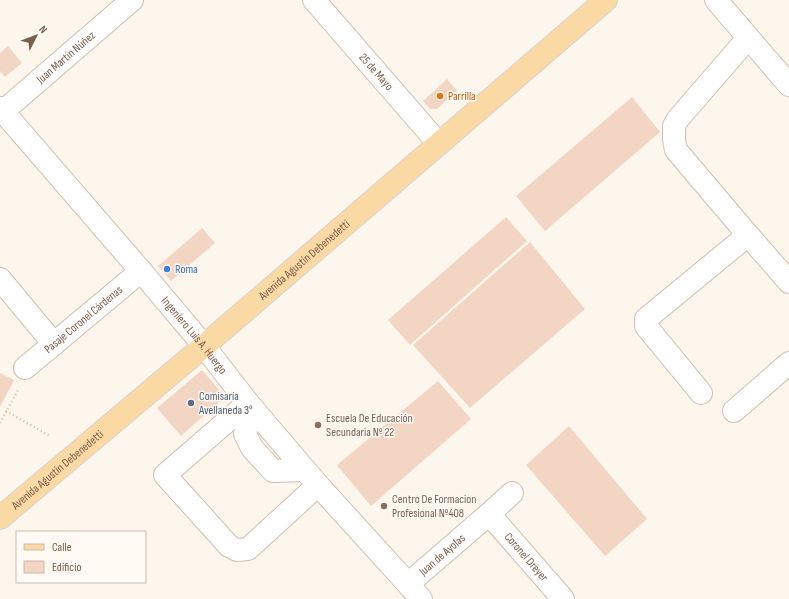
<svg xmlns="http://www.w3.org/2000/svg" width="789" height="599" viewBox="0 0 789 599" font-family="'Sofia Sans Condensed',sans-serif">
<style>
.building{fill:#f3d5c3}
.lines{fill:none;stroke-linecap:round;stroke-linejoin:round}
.minor-casing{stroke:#d1beb0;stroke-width:24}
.major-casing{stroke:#dad1cd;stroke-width:24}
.path{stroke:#d9b8a5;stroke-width:2.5;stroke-dasharray:1 3;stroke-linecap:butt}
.minor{stroke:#fff;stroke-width:22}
.major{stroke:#fbd9a5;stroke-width:22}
.food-dot{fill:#e8710a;stroke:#fffaf3;stroke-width:1.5}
.shop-dot{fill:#3f7fe0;stroke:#fffaf3;stroke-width:1.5}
.service-dot{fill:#5c6f8a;stroke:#fffaf3;stroke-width:1.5}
.education-dot{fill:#8d6e63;stroke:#fffaf3;stroke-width:1.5}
.labels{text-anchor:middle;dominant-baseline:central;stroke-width:3;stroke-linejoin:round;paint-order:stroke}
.street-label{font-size:12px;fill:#7a5c4d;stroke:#fffaf3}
.food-label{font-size:12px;fill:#c56008;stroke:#fffaf3;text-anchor:start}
.shop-label{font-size:12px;fill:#366cbe;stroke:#fffaf3;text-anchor:start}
.service-label{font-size:12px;fill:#4e5e75;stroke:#fffaf3;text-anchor:start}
.education-label{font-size:12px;fill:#785e54;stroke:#fffaf3;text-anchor:start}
</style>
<rect width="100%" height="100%" fill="#fdf6ec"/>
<g class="building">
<polygon points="8,46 22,63 5,77 0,71 0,53"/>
<polygon points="447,79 457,91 437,109 430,109 423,101"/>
<polygon points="632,97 660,132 545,231 516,196"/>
<polygon points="506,217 527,241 410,345 388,320"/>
<polygon points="202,228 215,243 171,281 158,266"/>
<polygon points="530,242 585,309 470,408 413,345"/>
<polygon points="202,370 225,397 181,436 157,408"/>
<polygon points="0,373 14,380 0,407"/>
<polygon points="438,381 471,419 371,506 337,465"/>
<polygon points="569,426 647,519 605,556 526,465"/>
</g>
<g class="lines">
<g class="minor-casing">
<g id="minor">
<path id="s1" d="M314,0L439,144"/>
<polyline points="716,0 789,85"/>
<polyline points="748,38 678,119 674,126 674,140 676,150 748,235 789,282"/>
<path id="s2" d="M0,108L141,271L204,346L248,403L318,485L408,584L421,599"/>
<path id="s3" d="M0,114L132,0"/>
<polyline points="0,279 54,344"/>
<path id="s4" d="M25,368L141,271"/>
<polyline points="701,393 646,326 646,319 748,235"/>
<polyline points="248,403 165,475 229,546 237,550 248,549 318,485"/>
<polyline points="253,409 245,434 252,448 273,471 304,470"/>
<polyline points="734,411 789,363"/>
<path id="s5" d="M489,514L563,599"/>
<path id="s6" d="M408,584L489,514L512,493"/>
</g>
</g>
<g class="major-casing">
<g id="major">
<path id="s7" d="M0,518L204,346L606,0"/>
</g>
</g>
<g class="path">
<polyline points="6,411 50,436"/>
<polyline points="0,423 19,388"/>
</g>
<use href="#minor" class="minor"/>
<use href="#major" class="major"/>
</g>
<circle class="food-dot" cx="440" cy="96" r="4"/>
<circle class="shop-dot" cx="167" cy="269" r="4"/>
<circle class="service-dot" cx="191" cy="403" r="4"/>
<g class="education-dot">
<circle cx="318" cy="425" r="4"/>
<circle cx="384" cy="506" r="4"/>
</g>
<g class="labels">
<g class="street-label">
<text stroke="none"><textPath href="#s3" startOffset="87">Juan Martín Núñez</textPath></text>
<text stroke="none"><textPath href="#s1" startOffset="95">25 de Mayo</textPath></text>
<text stroke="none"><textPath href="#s7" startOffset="399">Avenida Agustín Debenedetti</textPath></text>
<text stroke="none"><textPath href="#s4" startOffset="76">Pasaje Coronel Cárdenas</textPath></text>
<text stroke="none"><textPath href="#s2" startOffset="299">Ingeniero Luis A. Huergo</textPath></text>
<text stroke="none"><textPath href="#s7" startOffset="75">Avenida Agustín Debenedetti</textPath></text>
<text stroke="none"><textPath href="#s6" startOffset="45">Juan de Ayolas</textPath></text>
<text stroke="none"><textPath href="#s5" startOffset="57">Coronel Dreyer</textPath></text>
</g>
<g class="food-label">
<text x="448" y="96">Parrilla</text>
</g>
<g class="shop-label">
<text x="175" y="269">Roma</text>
</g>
<g class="service-label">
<text x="199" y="396">Comisaría<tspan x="199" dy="14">Avellaneda 3°</tspan></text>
</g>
<g class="education-label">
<text x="326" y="418">Escuela De Educación<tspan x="326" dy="14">Secundaria Nº 22</tspan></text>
<text x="392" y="499">Centro De Formacion<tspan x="392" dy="14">Profesional Nº408</tspan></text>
</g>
</g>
<rect x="16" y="531" width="130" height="52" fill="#fffaf3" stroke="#cabbb1"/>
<rect x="24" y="544" width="20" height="6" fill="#fbd9a5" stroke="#cabbb1"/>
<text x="52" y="551" font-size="12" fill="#7a5c4d">Calle</text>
<rect x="24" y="561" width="20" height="12" fill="#f3d5c3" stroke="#cabbb1"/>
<text x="52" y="571" font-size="12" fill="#7a5c4d">Edificio</text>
<g transform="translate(36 36) rotate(48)" stroke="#fffaf3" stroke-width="3" paint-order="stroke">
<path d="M0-3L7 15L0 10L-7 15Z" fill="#7a5c4d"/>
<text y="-6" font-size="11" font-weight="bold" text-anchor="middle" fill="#7a5c4d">N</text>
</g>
</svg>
